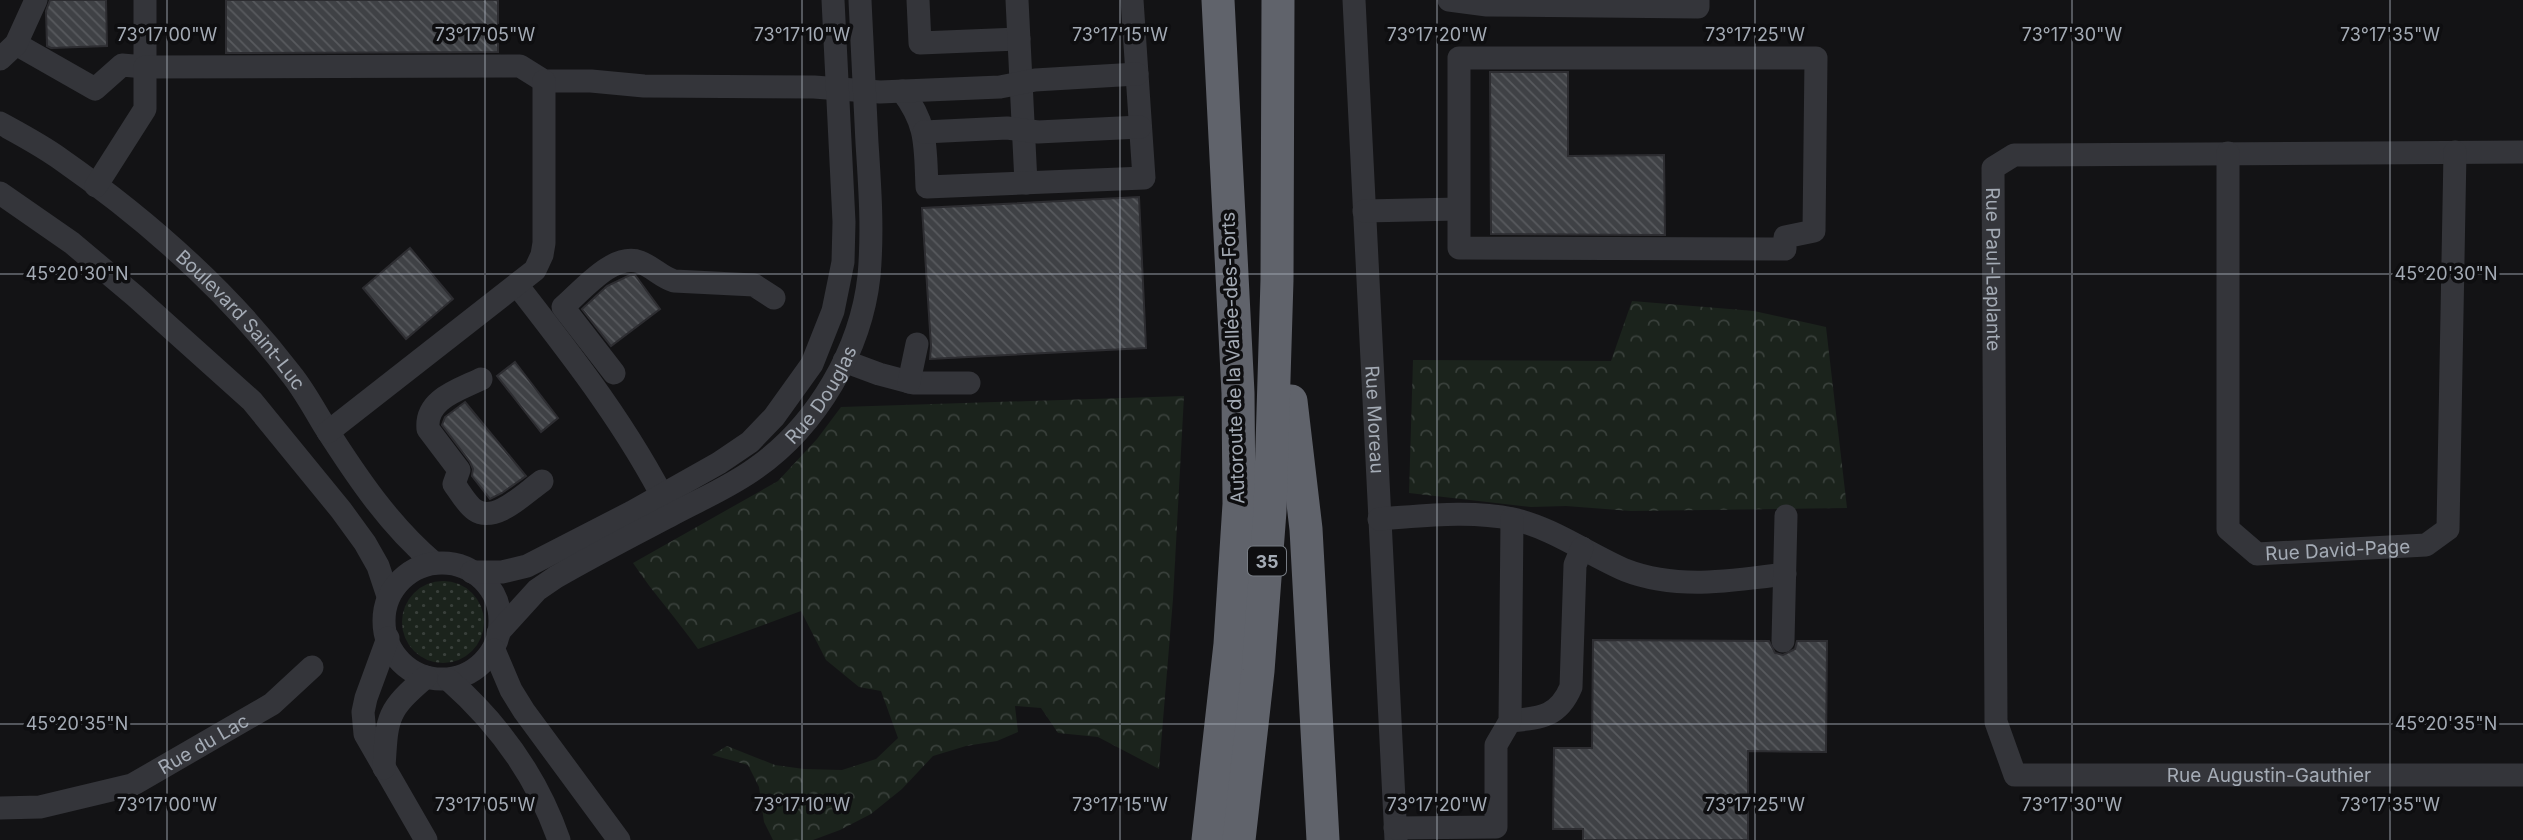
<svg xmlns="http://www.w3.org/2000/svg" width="2523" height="840" viewBox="0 0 2523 840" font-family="Inter,sans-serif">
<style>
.grass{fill:url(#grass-dots)}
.forest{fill:url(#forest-crowns)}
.building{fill:url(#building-back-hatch);stroke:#2d2d31;stroke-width:2}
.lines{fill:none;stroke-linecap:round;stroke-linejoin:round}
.minor{stroke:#34353a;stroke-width:23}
.highway{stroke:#60636b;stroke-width:33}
.ticks{fill:none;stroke:#a4abb5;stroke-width:2;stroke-opacity:0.45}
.labels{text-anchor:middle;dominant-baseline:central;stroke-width:7;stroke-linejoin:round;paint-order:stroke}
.shield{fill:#0e0e10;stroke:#777c84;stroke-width:2}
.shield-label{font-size:18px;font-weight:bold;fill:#a4abb5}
.street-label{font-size:19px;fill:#a4abb5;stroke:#0e0e10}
.ticks-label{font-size:18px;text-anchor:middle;fill:#a4abb5;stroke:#0e0e10;stroke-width:7;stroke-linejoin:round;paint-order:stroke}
</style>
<defs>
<pattern id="grass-dots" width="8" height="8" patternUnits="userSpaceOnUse" patternTransform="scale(1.75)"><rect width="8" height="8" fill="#1b231c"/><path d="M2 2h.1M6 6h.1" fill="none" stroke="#39403b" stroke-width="1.8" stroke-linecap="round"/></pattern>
<pattern id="forest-crowns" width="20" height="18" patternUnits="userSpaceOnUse" patternTransform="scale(1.75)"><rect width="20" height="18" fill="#1b231c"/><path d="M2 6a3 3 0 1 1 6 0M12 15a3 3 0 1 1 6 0" fill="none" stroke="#39403b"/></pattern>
<pattern id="building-back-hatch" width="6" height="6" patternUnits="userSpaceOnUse" patternTransform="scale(1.75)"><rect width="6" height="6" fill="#3f4145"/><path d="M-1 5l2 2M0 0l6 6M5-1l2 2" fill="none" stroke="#585a5e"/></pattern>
</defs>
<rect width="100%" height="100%" fill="#131315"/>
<circle class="grass" cx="443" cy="622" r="41"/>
<g class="forest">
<polygon points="1632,301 1754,311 1826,327 1847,508 1631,511 1566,506 1531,507 1409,493 1413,360 1611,361"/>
<path d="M1184,396L1173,599L1159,769L1098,737L1058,733L1041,708L1015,706L1018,732L997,741L966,746L933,756L902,789L871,814L840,830L813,840H773L764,822L759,787L748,765L712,755L727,746L775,765L804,769L842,770L876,759L898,738L881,691L859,687L826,660L801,611L698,649C677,619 653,593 633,563L778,481L817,439L841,407Z"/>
</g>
<g class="building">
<polygon points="50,0 106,0 107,46 51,48 47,46 46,11"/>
<polygon points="226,0 498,0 498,52 226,53"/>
<polygon points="1490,72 1568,72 1568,156 1664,155 1665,235 1491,234"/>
<polygon points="1139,197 1146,348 930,359 931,346 922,208"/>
<polygon points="410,248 453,299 406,339 363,288"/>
<polygon points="630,275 635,275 660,309 611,346 582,309 607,286"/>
<polygon points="515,362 558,418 541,432 497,376"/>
<polygon points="465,402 526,476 502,493 490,499 472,476 473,469 470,462 442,425 445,417"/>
<polygon points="1593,640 1769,641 1775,653 1783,655 1795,649 1797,641 1827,641 1826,752 1748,751 1748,840 1583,840 1583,829 1553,829 1554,748 1592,748"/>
</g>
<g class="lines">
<g class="minor">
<polyline points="918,0 920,43 1019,39"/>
<polyline points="1017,0 1026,183"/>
<path id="s1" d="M1354,0L1396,840"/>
<polyline points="1449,0 1487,5 1698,7 1698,0"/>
<polyline points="16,44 95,89 122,65 145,67 145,0"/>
<polyline points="0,59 16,44 36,0"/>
<path d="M902,91C928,125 925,146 927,187L1144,178L1132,0"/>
<path id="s2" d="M0,123C20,134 41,145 59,158C145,218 227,290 291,374C304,390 314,409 325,427C357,477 389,525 434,563"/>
<polyline points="924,132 1007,128 1038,132 1140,127"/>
<path id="s3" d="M2523,152L2014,155L1993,168L1996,722L2015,775H2523"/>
<path id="s4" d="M2228,153V529L2257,554L2426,545L2448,529L2455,152"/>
<polyline points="96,186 145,109 145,67 520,66 544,81 591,81 644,86 814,87 880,92 1000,87 1035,80 1137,74"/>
<polyline points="0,193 72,243 135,296 252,401 341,510 365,543 378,566 388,596"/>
<polyline points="1364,211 1459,209 1459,58 1816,58 1814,231 1785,237 1785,249 1459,248 1459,209"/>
<path d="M517,285C573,357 628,427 669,509"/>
<polyline points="844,361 879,374 913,383 969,383"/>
<path d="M614,373L563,307C582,291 613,252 640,262C653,267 661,277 674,281L754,285L774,298"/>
<path d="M481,379C459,390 425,399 428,429L459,470L454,484C460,492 467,505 475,510C495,524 525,493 542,481"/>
<polyline points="909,382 917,344"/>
<polyline points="328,432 535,270 542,255 544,243 544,81"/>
<path d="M1379,519C1424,516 1469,510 1513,519C1553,528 1588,554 1625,570C1676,590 1733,581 1785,574"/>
<circle cx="442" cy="621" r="58"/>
<polyline points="472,572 502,572 527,566 632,512 719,463 750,442 774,417 812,364 833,311 843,262 844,222 833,0"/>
<path id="s5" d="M498,633L537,590L556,577C594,555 633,535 673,514C701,499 730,487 756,468C817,425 861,350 869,276C873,232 870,188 867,143C865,96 862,48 860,0"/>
<polyline points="388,638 366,698 363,712 365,734 426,840"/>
<polyline points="1783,641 1786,516"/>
<polyline points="494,650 511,690 524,711 619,840"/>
<path d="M449,680C499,724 537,777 559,840"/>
<path d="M1510,721C1539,718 1558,718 1571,687L1575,565L1582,548"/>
<path d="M384,768C387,717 386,711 426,677"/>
<path id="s6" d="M0,808L40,807L132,785L272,704L312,667"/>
<polyline points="1395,828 1496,827 1496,745 1510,721 1512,519"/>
</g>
<g class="highway">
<polyline points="1291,401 1306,529 1323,840"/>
<polyline points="1208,840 1230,644 1239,504 1238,393 1218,0"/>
<polyline points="1239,840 1258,671 1270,511 1277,280 1278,0"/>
</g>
</g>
<path class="ticks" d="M167,0V840M485,0V840M802,0V840M1120,0V840M1437,0V840M1755,0V840M2072,0V840M2390,0V840M0,274H2523M0,724H2523"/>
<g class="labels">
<rect class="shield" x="1248" y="546.5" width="38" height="29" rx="5"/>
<g class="shield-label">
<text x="1267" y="561">35</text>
</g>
<g class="street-label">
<text stroke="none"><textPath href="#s3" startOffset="635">Rue Paul-Laplante</textPath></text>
<text stroke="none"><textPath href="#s2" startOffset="313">Boulevard Saint-Luc</textPath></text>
<text transform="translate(1233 358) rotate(-92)">Autoroute de la Vallée-des-Forts</text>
<text stroke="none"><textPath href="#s5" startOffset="408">Rue Douglas</textPath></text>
<text stroke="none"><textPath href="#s1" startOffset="420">Rue Moreau</textPath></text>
<text stroke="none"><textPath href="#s4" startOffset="495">Rue David-Page</textPath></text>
<text stroke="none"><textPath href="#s6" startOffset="217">Rue du Lac</textPath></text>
<text stroke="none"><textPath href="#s3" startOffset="1398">Rue Augustin-Gauthier</textPath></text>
</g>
</g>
<g class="ticks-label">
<text x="167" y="41">73°17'00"W</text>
<text x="485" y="41">73°17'05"W</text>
<text x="802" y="41">73°17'10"W</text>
<text x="1120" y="41">73°17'15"W</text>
<text x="1437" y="41">73°17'20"W</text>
<text x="1755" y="41">73°17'25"W</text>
<text x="2072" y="41">73°17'30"W</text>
<text x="2390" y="41">73°17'35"W</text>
<text x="2446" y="280">45°20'30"N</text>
<text x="77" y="280">45°20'30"N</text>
<text x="2446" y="730">45°20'35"N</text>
<text x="77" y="730">45°20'35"N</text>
<text x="167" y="811">73°17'00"W</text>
<text x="485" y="811">73°17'05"W</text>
<text x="802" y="811">73°17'10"W</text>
<text x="1120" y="811">73°17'15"W</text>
<text x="1437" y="811">73°17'20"W</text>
<text x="1755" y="811">73°17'25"W</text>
<text x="2072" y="811">73°17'30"W</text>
<text x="2390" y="811">73°17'35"W</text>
</g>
</svg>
